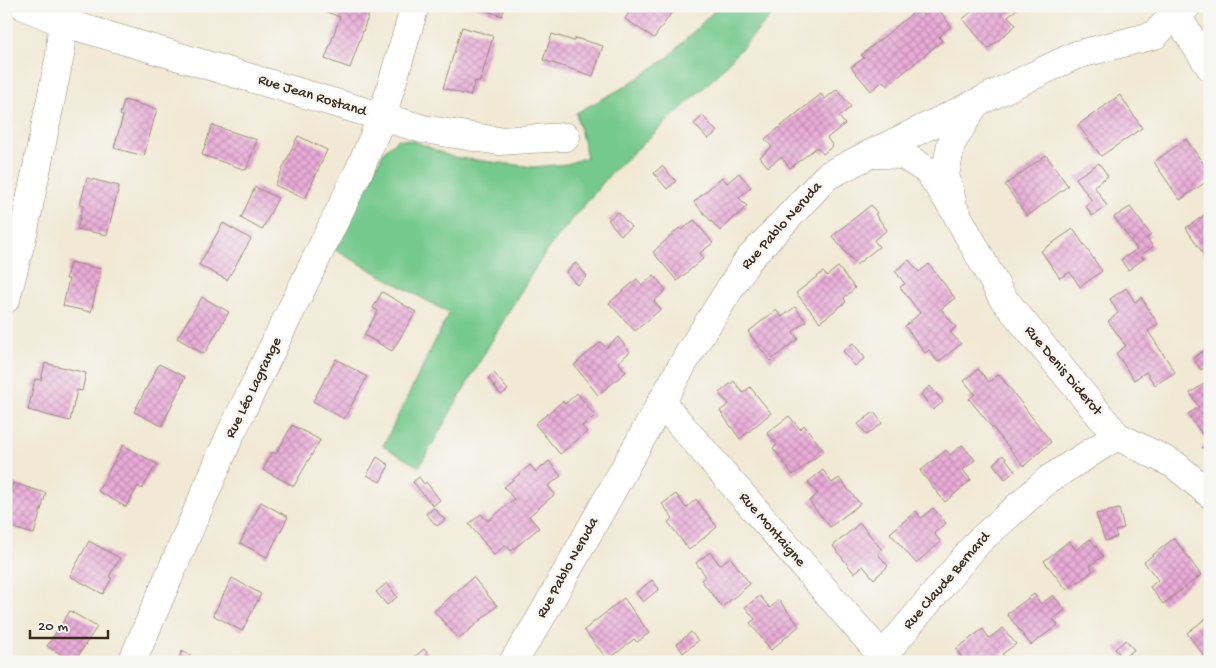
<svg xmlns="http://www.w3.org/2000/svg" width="1216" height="668" viewBox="0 0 1216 668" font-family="'Gochi Hand',sans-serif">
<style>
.green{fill:#75c98d;stroke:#587a56}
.building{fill:url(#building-cross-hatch)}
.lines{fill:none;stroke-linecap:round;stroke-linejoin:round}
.minor-casing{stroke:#968a79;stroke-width:29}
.minor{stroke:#fff;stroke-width:28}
.labels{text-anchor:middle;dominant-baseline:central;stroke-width:5;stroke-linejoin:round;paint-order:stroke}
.street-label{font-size:15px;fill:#3b2a1e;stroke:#f6f6f2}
</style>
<defs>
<pattern id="building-cross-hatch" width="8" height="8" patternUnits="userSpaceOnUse" patternTransform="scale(1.25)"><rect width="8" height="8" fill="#e9abd8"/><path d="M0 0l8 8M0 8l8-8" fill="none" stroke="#be8baf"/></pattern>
</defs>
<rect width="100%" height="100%" fill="#f6f6f2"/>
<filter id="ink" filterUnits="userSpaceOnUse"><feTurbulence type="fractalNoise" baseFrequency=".02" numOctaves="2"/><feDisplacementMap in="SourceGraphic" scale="10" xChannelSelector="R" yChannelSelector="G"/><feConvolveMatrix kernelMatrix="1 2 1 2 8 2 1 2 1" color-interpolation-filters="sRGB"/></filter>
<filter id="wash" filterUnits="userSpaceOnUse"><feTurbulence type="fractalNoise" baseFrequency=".0096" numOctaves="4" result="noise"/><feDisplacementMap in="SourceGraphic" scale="20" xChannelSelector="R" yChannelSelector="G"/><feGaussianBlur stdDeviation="1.12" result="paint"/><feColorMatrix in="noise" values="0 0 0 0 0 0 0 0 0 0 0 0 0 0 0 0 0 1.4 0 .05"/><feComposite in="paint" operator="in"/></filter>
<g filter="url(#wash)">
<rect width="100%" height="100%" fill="#f1e9d4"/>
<polygon class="green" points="719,6 781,6 710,82 612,172 546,251 509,311 419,467 383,446 449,313 335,250 384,151 398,139 414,141 452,157 533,167 567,164 587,157 576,113 626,86 666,59"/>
<g id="blocks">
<g class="building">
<polygon points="321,6 371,8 350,68 325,59 340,17 319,9"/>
<polygon points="472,6 505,6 502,16"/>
<polygon points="633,6 641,8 641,6 676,6 654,38 625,19"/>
<polygon points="933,6 936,6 951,26 939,37 942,41 887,86 883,81 871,91 851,67 864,58 861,55 918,9 923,15"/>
<polygon points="978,6 1021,6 1008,16 1016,25 988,49 963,19"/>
<polygon points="462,27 493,36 480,82 475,81 470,96 443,88"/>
<polygon points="552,34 574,41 575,38 603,46 593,76 543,60"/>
<polygon points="837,89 851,107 839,117 845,124 827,138 833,146 823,154 817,147 790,168 781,157 768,167 760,157 772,147 765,139 821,94 825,99"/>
<polygon points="1120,95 1142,128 1101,156 1078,125"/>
<polygon points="124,100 157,109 144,156 114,148 123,116 120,115"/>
<polygon points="703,116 717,132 708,139 694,124"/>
<polygon points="212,125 257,140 246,170 202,155"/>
<polygon points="298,136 327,150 305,199 275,185"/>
<polygon points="1186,139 1210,173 1210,179 1180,200 1154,162"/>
<polygon points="1046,155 1068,186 1027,216 1005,185"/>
<polygon points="1099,163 1108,176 1094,186 1107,206 1092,216 1086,206 1092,201 1076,178"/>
<polygon points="662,166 676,181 667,189 654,173"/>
<polygon points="739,173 751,187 739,198 747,206 720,231 694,202 722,177 727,183"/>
<polygon points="87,178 119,186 107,235 77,229 83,206 80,205"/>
<polygon points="255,187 278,198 262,230 241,218"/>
<polygon points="871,205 877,213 875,214 887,230 874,240 879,247 856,265 832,236"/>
<polygon points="1130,207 1151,235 1147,238 1153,247 1141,255 1144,259 1128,270 1121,260 1137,249 1114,217"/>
<polygon points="1210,211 1210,264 1186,228"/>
<polygon points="618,212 631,227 621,235 608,220"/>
<polygon points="694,220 713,243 700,253 704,258 677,281 653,252 679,228 682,230"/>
<polygon points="223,223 251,239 227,280 199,265"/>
<polygon points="1073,229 1102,271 1080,287 1070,272 1060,278 1041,251"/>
<polygon points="909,260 919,272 929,264 955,298 941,309 956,327 950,332 961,344 938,362 929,350 925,353 905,326 920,313 900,287 905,284 895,271"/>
<polygon points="70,262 101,269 91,312 63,306 69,279 66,279"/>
<polygon points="576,263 587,276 577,285 566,272"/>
<polygon points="838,267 855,288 844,298 846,302 820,322 796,293 823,272 827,276"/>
<polygon points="654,275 666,290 654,301 661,309 635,331 609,303 637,279 642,285"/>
<polygon points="1126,288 1135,302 1141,297 1158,324 1148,331 1175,372 1155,385 1146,372 1134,380 1116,353 1126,346 1108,321 1118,313 1110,299"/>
<polygon points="382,292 416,312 392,351 364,335 378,311 373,308"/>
<polygon points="202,297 229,312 204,354 177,338"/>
<polygon points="795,307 806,321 793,332 798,339 770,361 748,332 776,310 782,317"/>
<polygon points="618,337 630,352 618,362 626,372 598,395 574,365 601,342 606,348"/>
<polygon points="853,343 865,358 855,366 843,351"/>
<polygon points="1206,349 1210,356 1210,364 1201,370 1193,358"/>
<polygon points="336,359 367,377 344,419 313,401"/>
<polygon points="45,363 86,373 82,391 77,390 70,421 28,410 35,379 41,380"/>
<polygon points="159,364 185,377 162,426 134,412"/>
<polygon points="978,369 989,382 999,374 1051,442 1024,466 969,399 975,394 964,381"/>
<polygon points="494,373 508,390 501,395 488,378"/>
<polygon points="734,381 743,393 750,387 771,413 740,439 720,411 729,404 719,393"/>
<polygon points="1204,384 1210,392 1210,459 1202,447 1208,443 1188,414 1199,407 1190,393"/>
<polygon points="930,386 943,402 933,410 921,394"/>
<polygon points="577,393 595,416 582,426 587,432 560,454 535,424 563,401 565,404"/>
<polygon points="874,412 882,423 867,435 858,424"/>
<polygon points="789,416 800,429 804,425 824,451 793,475 773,448 777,445 767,433"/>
<polygon points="292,425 320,440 294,486 263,470 272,452 276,454"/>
<polygon points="123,445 157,464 142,489 138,486 126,507 98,491"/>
<polygon points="962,445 975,460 963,470 971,480 945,502 920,471 946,450 950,455"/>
<polygon points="1003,455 1015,471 1005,479 993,464"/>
<polygon points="377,457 389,465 380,482 367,475"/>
<polygon points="549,461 561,476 548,486 555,494 529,516 539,528 511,551 506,545 494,555 469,524 481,514 488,521 514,499 504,487 530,465 536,472"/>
<polygon points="823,470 832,483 839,478 860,504 830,527 809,501 818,494 808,482"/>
<polygon points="419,477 424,484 426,482 440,500 433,506 413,482"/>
<polygon points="13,483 46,493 34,534 6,526 6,505"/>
<polygon points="676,494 686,508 696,499 717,527 689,550 668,522 673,518 662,504"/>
<polygon points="261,502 288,517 267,557 240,543"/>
<polygon points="434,508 445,520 437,526 426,514"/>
<polygon points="933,508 946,523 934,533 941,542 916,563 890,533 916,511 921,518"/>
<polygon points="1119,509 1124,528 1115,531 1117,537 1105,541 1096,514"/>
<polygon points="860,523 882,550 878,554 888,566 874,579 863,566 854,573 833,546"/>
<polygon points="1174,538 1201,575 1163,604 1150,587 1158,580 1144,562"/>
<polygon points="1090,539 1103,556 1090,566 1093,571 1067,590 1044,561 1069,541 1076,550"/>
<polygon points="89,541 120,558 109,577 112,578 103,594 70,576"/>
<polygon points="710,552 720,565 730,557 750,584 722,607 701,580 706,576 696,563"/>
<polygon points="473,577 497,606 459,639 434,611"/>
<polygon points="232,578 261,594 242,631 213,615"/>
<polygon points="652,580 659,589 643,602 636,593"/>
<polygon points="387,583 397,597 387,605 376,592"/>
<polygon points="1034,594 1041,604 1053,595 1065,610 1053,619 1058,625 1031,645 1007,614"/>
<polygon points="760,596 770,608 779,600 799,626 771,650 750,623 755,619 745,607"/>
<polygon points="624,598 649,633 637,642 634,639 608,660 584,630"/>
<polygon points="70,611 97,627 74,662 47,646"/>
<polygon points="1210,615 1210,662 1209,662 1187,633"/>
<polygon points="1003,628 1016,644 1002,654 1007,660 1004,662 965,662 956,649 983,629 989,638"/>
<polygon points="691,632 698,641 683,653 677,644"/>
<polygon points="1126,640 1134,650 1123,658 1115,649"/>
<polygon points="424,649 434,662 408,662"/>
<polygon points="182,651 201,662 177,662"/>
</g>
</g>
</g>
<g filter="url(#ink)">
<use href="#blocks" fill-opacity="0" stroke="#968a79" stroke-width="1"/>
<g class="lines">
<g class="minor-casing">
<g id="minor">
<polyline points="24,6 62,22 423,129 499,141 566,137"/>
<polyline points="1170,6 1210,67"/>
<polyline points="871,154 903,155 928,171 955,211 1002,297 1117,436 1175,465 1210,494"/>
<polyline points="952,200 945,175 951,144 975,104"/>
<polyline points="6,299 24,230 60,55 63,6"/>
<polyline points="661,402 884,658"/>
<polyline points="132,662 231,433 358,173 382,117 415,6"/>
<polyline points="513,662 539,621 688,355 748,260 827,176 870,154 1076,55 1155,35 1174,14 1187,6"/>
<polyline points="882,662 892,645 978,542 1049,479 1117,436"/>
</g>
</g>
<use href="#minor" class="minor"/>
</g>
</g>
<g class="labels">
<g class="street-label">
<text transform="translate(312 96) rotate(17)">Rue Jean Rostand</text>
<text transform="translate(782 226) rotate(-48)">Rue Pablo Neruda</text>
<text transform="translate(1063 371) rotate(50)">Rue Denis Diderot</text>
<text transform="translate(254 388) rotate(-64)">Rue Léo Lagrange</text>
<text transform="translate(772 530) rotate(49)">Rue Montaigne</text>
<text transform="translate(568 568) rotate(-61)">Rue Pablo Neruda</text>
<text transform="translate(947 581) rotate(-49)">Rue Claude Bernard</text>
</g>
</g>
<rect width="1216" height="668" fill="none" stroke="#f6f6f2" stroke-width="25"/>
<path d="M30 630v8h78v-8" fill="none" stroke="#3b2a1e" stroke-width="2.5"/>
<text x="38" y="630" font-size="15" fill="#3b2a1e" stroke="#f6f6f2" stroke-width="4" paint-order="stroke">20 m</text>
</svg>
